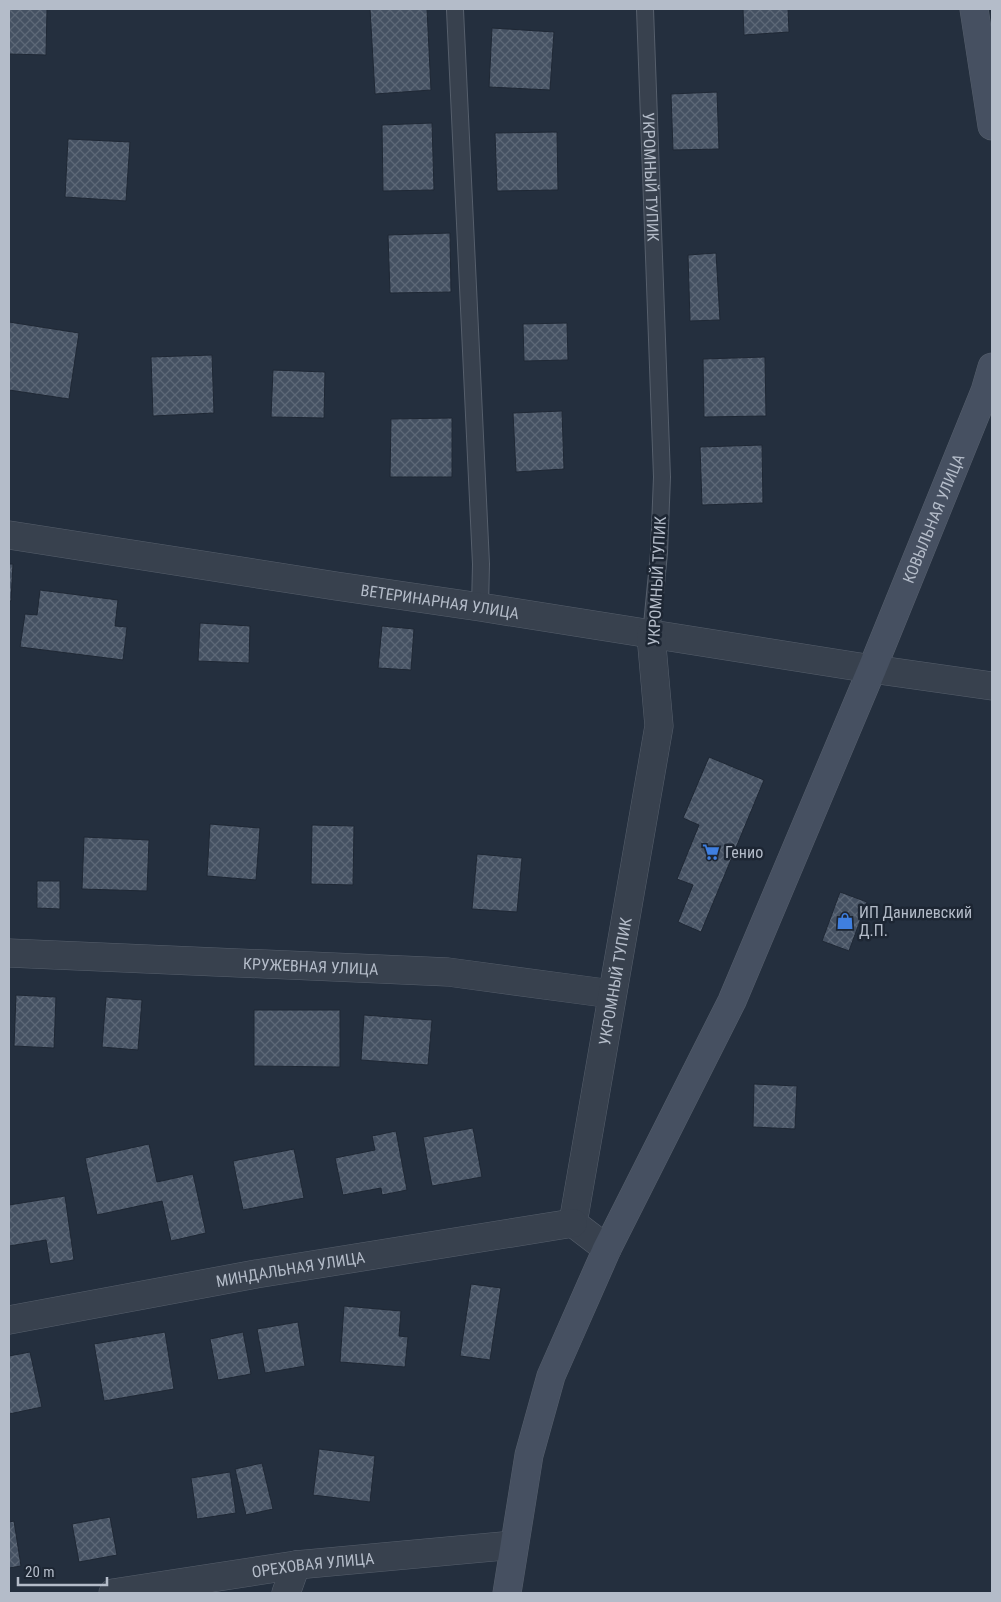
<svg xmlns="http://www.w3.org/2000/svg" width="1001" height="1602" viewBox="0 0 1001 1602" font-family="'Roboto Condensed',sans-serif">
<style>
.building{fill:url(#building-cross-hatch);stroke:#1f2835}
.lines{fill:none;stroke-linecap:round;stroke-linejoin:round}
.lane-casing{stroke:#565f6c;stroke-width:18}
.street-casing{stroke:#565f6c;stroke-width:29}
.secondary-casing{stroke:#565f6c;stroke-width:29}
.lane{stroke:#38414e;stroke-width:16}
.street{stroke:#38414e;stroke-width:28}
.secondary{stroke:#465061;stroke-width:28}
.labels{text-anchor:middle;dominant-baseline:central;stroke-width:5;stroke-linejoin:round;paint-order:stroke}
.street-label{font-size:16px;fill:#b4bcc9;stroke:#1d2633}
.poi-label{font-size:16px;fill:#b4bcc9;stroke:#1d2633;text-anchor:start}
</style>
<defs>
<pattern id="building-cross-hatch" width="8" height="8" patternUnits="userSpaceOnUse" patternTransform="scale(1.25)"><rect width="8" height="8" fill="#455162"/><path d="M0 0l8 8M0 8l8-8" fill="none" stroke="#5d6877"/></pattern>
</defs>
<rect width="100%" height="100%" fill="#242f3e"/>
<g class="building">
<polygon points="9,9 47,9 46,55 9,54"/>
<polygon points="370,9 427,9 431,90 375,94"/>
<polygon points="743,9 788,9 789,32 744,35"/>
<polygon points="492,28 554,32 550,90 489,87"/>
<polygon points="717,92 719,149 673,150 671,94"/>
<polygon points="432,123 434,190 383,191 382,125"/>
<polygon points="557,132 558,190 497,191 495,133"/>
<polygon points="68,139 130,142 126,201 65,197"/>
<polygon points="450,233 451,292 390,293 388,235"/>
<polygon points="716,253 720,320 690,321 688,255"/>
<polygon points="9,322 79,333 69,399 9,390"/>
<polygon points="567,323 568,360 524,361 523,324"/>
<polygon points="212,355 214,413 153,416 151,357"/>
<polygon points="765,357 766,416 704,417 703,359"/>
<polygon points="273,370 325,372 324,418 271,417"/>
<polygon points="562,411 564,469 516,472 513,413"/>
<polygon points="452,418 452,477 390,477 391,419"/>
<polygon points="762,445 763,503 702,505 700,447"/>
<polygon points="9,564 13,564 11,601 9,601"/>
<polygon points="40,590 118,600 115,626 127,627 123,660 20,647 25,614 37,615"/>
<polygon points="200,623 250,626 249,663 198,661"/>
<polygon points="382,626 414,629 411,670 378,668"/>
<polygon points="709,757 764,780 701,932 678,922 693,885 677,879 699,825 683,818"/>
<polygon points="210,824 260,828 256,880 207,876"/>
<polygon points="312,825 354,826 353,885 311,884"/>
<polygon points="84,837 149,840 147,891 82,889"/>
<polygon points="477,854 522,858 517,912 472,909"/>
<polygon points="37,881 60,881 60,909 37,908"/>
<polygon points="840,892 867,902 849,951 822,941"/>
<polygon points="16,995 56,997 54,1048 14,1046"/>
<polygon points="106,997 142,1000 138,1050 102,1047"/>
<polygon points="254,1010 340,1010 340,1067 254,1066"/>
<polygon points="364,1015 432,1020 428,1065 361,1060"/>
<polygon points="754,1084 797,1086 795,1129 753,1127"/>
<polygon points="473,1128 482,1177 432,1186 423,1137"/>
<polygon points="396,1131 407,1190 382,1195 381,1188 343,1195 335,1158 375,1150 372,1136"/>
<polygon points="149,1144 157,1182 193,1174 206,1233 171,1241 162,1201 97,1215 85,1158"/>
<polygon points="294,1149 304,1198 243,1210 233,1161"/>
<polygon points="65,1196 74,1260 50,1264 46,1240 9,1246 9,1205"/>
<polygon points="471,1284 501,1288 490,1360 460,1356"/>
<polygon points="344,1306 401,1311 399,1336 408,1337 405,1367 340,1362"/>
<polygon points="298,1322 305,1366 265,1373 257,1329"/>
<polygon points="165,1332 174,1389 104,1401 94,1344"/>
<polygon points="243,1332 251,1374 218,1380 210,1339"/>
<polygon points="30,1352 42,1407 9,1414 9,1356"/>
<polygon points="319,1449 375,1456 370,1502 313,1495"/>
<polygon points="262,1463 273,1509 246,1515 235,1469"/>
<polygon points="230,1472 236,1513 197,1519 191,1478"/>
<polygon points="110,1517 117,1555 79,1562 72,1524"/>
<polygon points="14,1521 21,1566 9,1568 9,1522"/>
</g>
<g class="lines">
<g class="lane-casing">
<g id="lane">
<path id="s1" d="M645,9L662,477L659,553L651,635"/>
<polyline points="455,10 481,564 480,607"/>
</g>
</g>
<g class="street-casing">
<g id="street">
<path id="s2" d="M9,535L336,586L480,607L872,669L992,686"/>
<path id="s3" d="M9,953L448,972L612,994"/>
<path id="s4" d="M607,1249L573,1223L659,726L651,635"/>
<path id="s5" d="M9,1320L256,1274L573,1223"/>
<path id="s6" d="M113,1593L296,1565L514,1545"/>
<polyline points="286,1593 296,1565"/>
</g>
</g>
<g class="secondary-casing">
<g id="secondary">
<polyline points="974,9 992,126"/>
<path id="s7" d="M507,1593L529,1455L551,1376L607,1249L732,1001L872,669L985,391L992,367"/>
</g>
</g>
<use href="#lane" class="lane"/>
<use href="#street" class="street"/>
<use href="#secondary" class="secondary"/>
</g>
<defs>
<g id="supermarket-bare" transform="scale(1.35)"><path d="M-6-5.5h2.5l.6 2H6L4.5 2H-2.5L-4.4-4H-6ZM-1.5 3.2a1.3 1.3 0 1 0 .1 0ZM3 3.2a1.3 1.3 0 1 0 .1 0Z" fill="#3f7fe0" stroke="#1d2633" stroke-width="2.5" paint-order="stroke"/></g>
<g id="shop-bare" transform="scale(1.35)"><path d="M-5-2.5h2.3a2.7 3.5 0 0 1 5.4 0H5L5.5 6h-11ZM-1.5-2.5h3a1.5 2.3 0 0 0-3 0Z" fill="#3f7fe0" stroke="#1d2633" stroke-width="2.5" paint-order="stroke"/></g>
</defs>
<g fill-rule="evenodd">
<use href="#supermarket-bare" x="711" y="852"/>
<use href="#shop-bare" x="845" y="921"/>
</g>
<g class="labels">
<g class="street-label">
<text stroke="none"><textPath href="#s1" startOffset="168">УКРОМНЫЙ ТУПИК</textPath></text>
<text stroke="none"><textPath href="#s7" startOffset="1161">КОВЫЛЬНАЯ УЛИЦА</textPath></text>
<text transform="translate(657 581) rotate(-87)">УКРОМНЫЙ ТУПИК</text>
<text stroke="none"><textPath href="#s2" startOffset="436">ВЕТЕРИНАРНАЯ УЛИЦА</textPath></text>
<text stroke="none"><textPath href="#s3" startOffset="302">КРУЖЕВНАЯ УЛИЦА</textPath></text>
<text stroke="none"><textPath href="#s4" startOffset="288">УКРОМНЫЙ ТУПИК</textPath></text>
<text stroke="none"><textPath href="#s5" startOffset="286">МИНДАЛЬНАЯ УЛИЦА</textPath></text>
<text stroke="none"><textPath href="#s6" startOffset="202">ОРЕХОВАЯ УЛИЦА</textPath></text>
</g>
<g class="poi-label">
<text x="725" y="852">Генио</text>
<text x="859" y="912">ИП Данилевский<tspan x="859" dy="18">Д.П.</tspan></text>
</g>
</g>
<rect width="1001" height="1602" fill="none" stroke="#b4bcc9" stroke-width="20"/>
<path d="M18 1577v8h89v-8" fill="none" stroke="#b4bcc9" stroke-width="2.5"/>
<text x="25" y="1577" font-size="15" fill="#b4bcc9" stroke="#1d2633" stroke-width="4" paint-order="stroke">20 m</text>
</svg>
